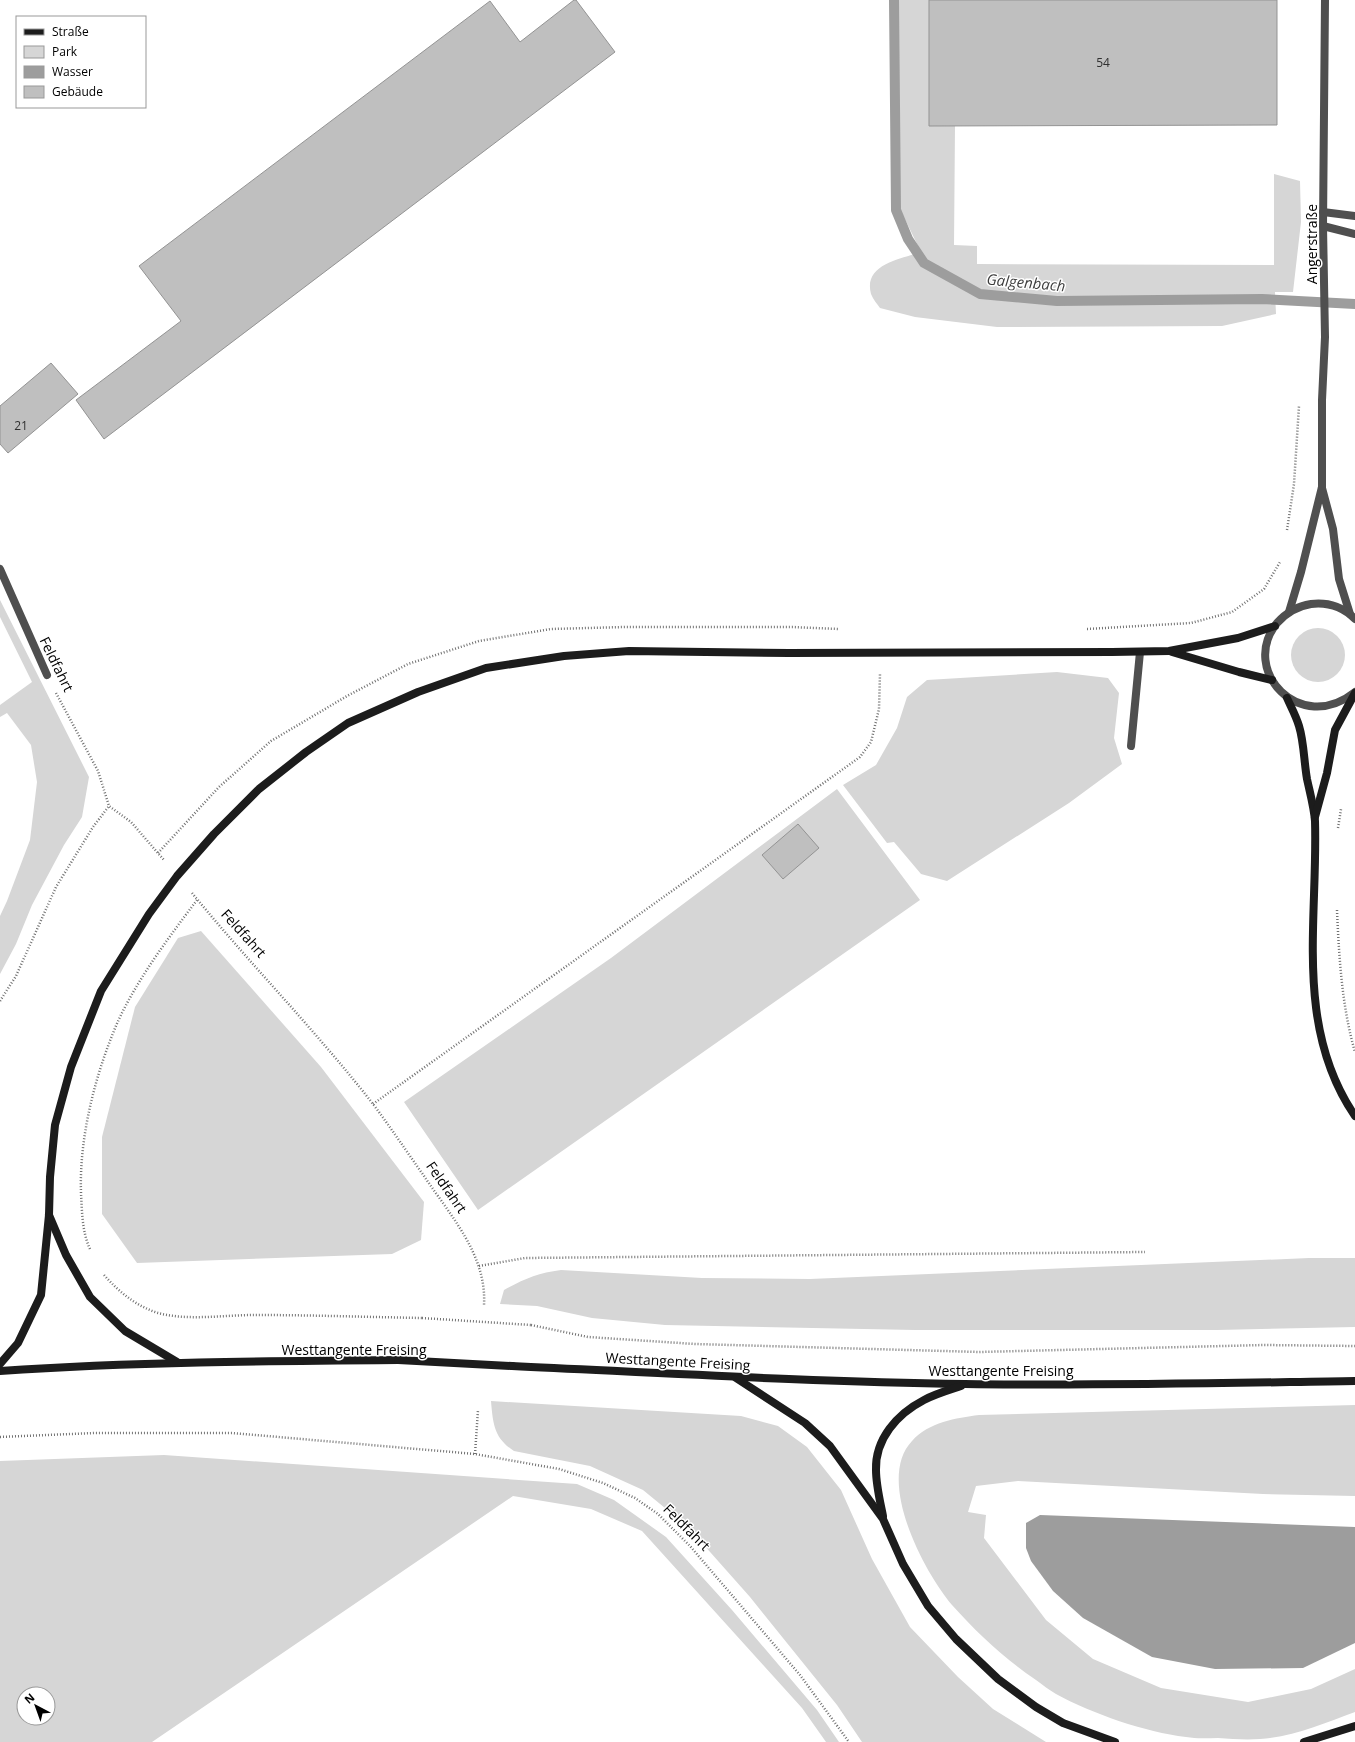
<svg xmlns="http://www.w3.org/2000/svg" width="1355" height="1742" viewBox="0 0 1355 1742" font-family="'Open Sans',sans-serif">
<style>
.green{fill:#d6d6d6;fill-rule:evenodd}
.water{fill:#9d9d9d}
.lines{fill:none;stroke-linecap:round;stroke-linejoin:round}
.stream{stroke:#9d9d9d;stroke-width:10}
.building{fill:#bfbfbf;stroke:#939393}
.path{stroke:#717171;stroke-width:2.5;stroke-dasharray:1 2;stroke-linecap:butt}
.service{stroke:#4f4f4f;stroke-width:8}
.minor{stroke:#4f4f4f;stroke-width:8}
.tertiary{stroke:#4f4f4f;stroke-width:8}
.secondary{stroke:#1c1c1c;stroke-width:8}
.path-bridge{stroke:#717171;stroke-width:2.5;stroke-dasharray:1 2;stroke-linecap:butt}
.secondary-bridge{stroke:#1c1c1c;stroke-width:8}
.labels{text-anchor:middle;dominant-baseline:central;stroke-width:3;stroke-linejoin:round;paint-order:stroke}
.number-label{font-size:12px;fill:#303030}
.street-label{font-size:14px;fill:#000;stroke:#fff}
.water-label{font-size:15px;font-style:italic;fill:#3e3e3e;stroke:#fff}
</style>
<rect width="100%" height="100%" fill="#fff"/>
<g class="green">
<path d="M899,0H929V125L955,126L954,245L977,246V264L1274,265V174L1300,181L1301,222L1293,292H1275L1276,314L1222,326L997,327L915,317L880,308C877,304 873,299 871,294C863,264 901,259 921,252L899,207Z"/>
<polygon points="0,600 89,777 82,817 64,845 32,905 16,944 0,974 0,916 7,901 30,840 37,782 31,745 7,713 0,717 0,705 32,682 0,617"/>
<circle cx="1318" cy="655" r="27"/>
<polygon points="1057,672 1108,678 1119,693 1114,738 1122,764 1069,803 947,881 921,874 894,842 887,843 843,785 876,765 897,728 907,697 927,680"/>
<polygon points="837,789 920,900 478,1210 404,1102 611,958"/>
<polygon points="201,931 321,1067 424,1202 421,1240 392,1254 137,1263 102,1214 102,1137 135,1007 178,938"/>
<path d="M1309,1258H1355V1327L1217,1330H915L665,1325L592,1318L537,1306L500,1304L504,1290C524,1279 538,1273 561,1270L702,1278L810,1279Z"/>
<path d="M491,1401L741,1416L778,1426L807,1447L841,1490L872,1559L910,1627L958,1677L993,1709L1046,1742H862L837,1705L750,1597L687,1526L643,1490L590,1466L514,1451C494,1438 493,1424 491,1401Z"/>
<path d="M1355,1405V1496L1263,1494L1018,1481L976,1486L968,1512L986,1515L984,1538L1046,1620L1093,1659L1161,1688L1248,1702L1311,1689L1355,1669V1712C1325,1723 1293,1737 1260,1739C1246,1740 1232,1739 1218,1738C1208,1738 1197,1739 1186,1737C1145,1732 1093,1714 1056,1694C1049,1690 1043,1685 1036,1680C1005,1659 977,1633 952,1605C924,1572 875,1480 912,1441C929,1422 956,1418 979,1415Z"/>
<path d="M164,1455L577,1484L614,1500L666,1537L732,1610L817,1710L839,1742H826L802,1708L642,1531L591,1509L513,1496L152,1742H0V1461ZM24,1694H48V1718H24Z"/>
</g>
<polygon class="water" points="1040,1515 1355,1527 1355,1643 1303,1668 1215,1669 1152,1657 1083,1618 1053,1591 1031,1561 1026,1548 1026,1523"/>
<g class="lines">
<polyline class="stream" points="894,0 896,210 908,239 924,263 980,294 1057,301 1262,299 1355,304"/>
</g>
<g class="building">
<polygon points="574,0 576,0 615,52 104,439 76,400 181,321 139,266 490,1 520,42"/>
<polygon points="929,0 1277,0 1277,125 929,126"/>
<polygon points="51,363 78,394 8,453 0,444 0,406"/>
<polygon points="798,824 819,848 783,879 762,855"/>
</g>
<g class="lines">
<g class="path">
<polyline points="1287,530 1294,484 1299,406"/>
<polyline points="1087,629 1191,623 1232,612 1264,589 1280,562"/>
<polyline points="56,693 98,771 109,806 131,822 164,860"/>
<polyline points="1338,828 1341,809"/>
<polyline points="158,853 219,787 271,741 347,696 408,664 479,641 551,629 625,627 792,627 838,629"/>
<path d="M192,893C251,965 316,1031 373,1104C391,1128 407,1152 424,1176C450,1215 487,1255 484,1305"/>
<path d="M1337,910C1339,958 1342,1007 1355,1052"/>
<polyline points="0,1001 16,976 56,887 93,827 109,806"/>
<polyline points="373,1104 860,757 871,742 879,709 880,674"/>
<path d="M90,1249C82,1232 82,1211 81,1193C79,1136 96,1071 119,1019C139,977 169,937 197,900"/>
<polyline points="479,1266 525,1258 1145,1252"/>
<path d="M104,1275C119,1292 136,1306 158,1313C188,1321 223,1315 255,1315C311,1315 367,1317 422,1318"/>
<polyline points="531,1325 588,1337 695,1344 979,1352 1264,1345 1355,1346"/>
<polyline points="0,1437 95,1433 232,1433 475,1454 559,1469 603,1483 635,1498 658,1514 690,1546 800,1675 849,1742"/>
<polyline points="475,1454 478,1410"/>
</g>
<g class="service">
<polyline points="1323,212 1355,216"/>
<polyline points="1323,226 1355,234"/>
<polyline points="1131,746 1140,652"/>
</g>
<polyline class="minor" points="0,569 47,675"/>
<g class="tertiary">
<polyline points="1322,488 1333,529 1339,579 1350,614"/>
<polyline points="1289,612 1301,572 1322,487 1322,400 1325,337 1323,226 1325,0"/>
<path d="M1355,619C1343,607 1328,602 1311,604C1298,606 1286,613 1277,623C1239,670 1300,736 1355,692"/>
</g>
<g class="secondary">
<polyline points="1172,652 1239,672 1272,680"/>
<path d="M1287,698C1291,707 1296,716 1299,726C1304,742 1304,762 1307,779C1310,793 1314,807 1315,821C1318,921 1294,1027 1355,1116"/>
<polyline points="1315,817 1327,773 1335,730 1355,693"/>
<polyline points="49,1215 66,1255 90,1297 125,1331 177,1362"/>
<polyline points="0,1364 18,1343 41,1295 49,1215 50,1177 55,1125 71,1067 101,991 149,914 177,876 214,834 259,789 306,752 348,723 418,692 486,668 564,656 629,651 789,653 1112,652 1169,651 1238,638 1275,626"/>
<path d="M512,1366C663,1373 814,1382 965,1384C1095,1386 1225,1383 1355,1381"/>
<path d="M0,1371C133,1362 265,1361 398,1360"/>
<polyline points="736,1378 805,1423 830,1446 883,1519 903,1564 928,1606 956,1639 998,1679 1036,1707 1063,1723 1115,1742"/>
<path d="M883,1516C880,1501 876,1485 876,1470C875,1439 897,1414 924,1400C935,1394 949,1390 961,1386"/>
<polyline points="1304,1742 1355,1726"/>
</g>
<polyline class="path-bridge" points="422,1318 531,1325"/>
<polyline class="secondary-bridge" points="398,1360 512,1366"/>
</g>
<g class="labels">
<g class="number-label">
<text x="1103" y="62">54</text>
<text x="21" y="425">21</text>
</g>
<g class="street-label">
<text transform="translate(1311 244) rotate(-90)">Angerstraße</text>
<text transform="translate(57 664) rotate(64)">Feldfahrt</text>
<text transform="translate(244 933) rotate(48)">Feldfahrt</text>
<text transform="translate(447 1187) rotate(55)">Feldfahrt</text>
<text x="354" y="1349">Westtangente Freising</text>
<text transform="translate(678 1361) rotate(3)">Westtangente Freising</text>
<text x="1001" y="1370">Westtangente Freising</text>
<text transform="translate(687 1527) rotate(45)">Feldfahrt</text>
</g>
<g class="water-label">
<text transform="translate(1026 282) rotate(5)">Galgenbach</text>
</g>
</g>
<rect x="16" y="16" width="130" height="92" fill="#ffffff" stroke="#999999"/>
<rect x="24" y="29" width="20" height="6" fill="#1c1c1c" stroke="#999999"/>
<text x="52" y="36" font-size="12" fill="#000000">Straße</text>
<rect x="24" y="46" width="20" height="12" fill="#d6d6d6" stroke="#999999"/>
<text x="52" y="56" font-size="12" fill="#000000">Park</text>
<rect x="24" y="66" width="20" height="12" fill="#9d9d9d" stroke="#999999"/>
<text x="52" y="76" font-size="12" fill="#000000">Wasser</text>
<rect x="24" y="86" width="20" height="12" fill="#bfbfbf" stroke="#999999"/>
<text x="52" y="96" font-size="12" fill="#000000">Gebäude</text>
<g transform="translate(36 1706) rotate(319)"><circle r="19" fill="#ffffff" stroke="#999999"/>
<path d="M0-3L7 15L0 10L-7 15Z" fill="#000000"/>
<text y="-6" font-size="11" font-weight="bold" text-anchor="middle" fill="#000000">N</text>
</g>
</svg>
